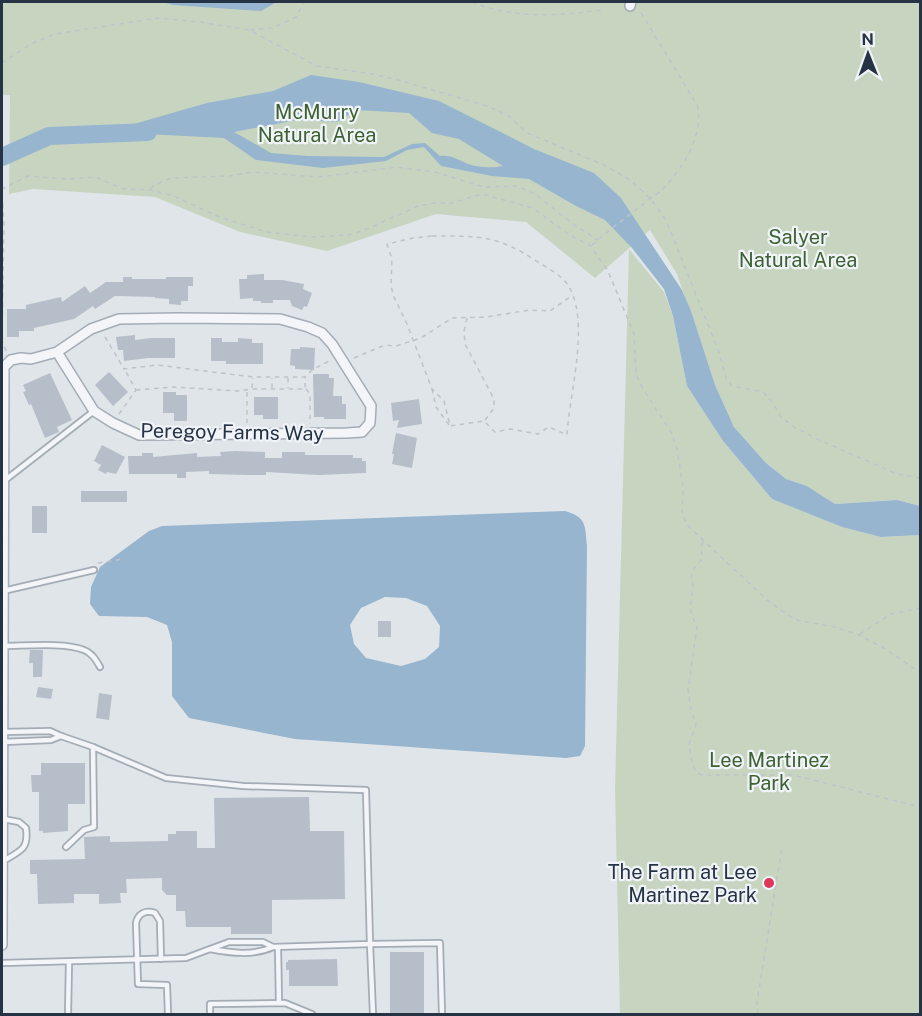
<svg xmlns="http://www.w3.org/2000/svg" width="922" height="1016" viewBox="0 0 922 1016" font-family="'Public Sans',sans-serif">
<style>
.green{fill:#c7d5c0}
.water{fill:#97b5cf;fill-rule:evenodd}
.lines{fill:none;stroke-linecap:round;stroke-linejoin:round}
.river{stroke:#97b5cf;stroke-width:18}
.building{fill:#b6bec9}
.service-casing{stroke:#a4acb5;stroke-width:8}
.minor-casing{stroke:#a4acb5;stroke-width:12}
.path{stroke:#bec3c9;stroke-width:1.5;stroke-dasharray:4.5 4.5;stroke-linecap:butt}
.service{stroke:#f3f5f8;stroke-width:4.5}
.minor{stroke:#f3f5f8;stroke-width:9}
.poi-dot{fill:#dd375a;stroke:#f0f3f8;stroke-width:2}
.labels{text-anchor:middle;dominant-baseline:central;stroke-width:4.5;stroke-linejoin:round;paint-order:stroke}
.park-label{font-size:20px;fill:#3e6132;stroke:#f0f3f8}
.street-label{font-size:20px;fill:#263344;stroke:#f0f3f8}
.poi-label{font-size:20px;fill:#263344;stroke:#f0f3f8;text-anchor:end}
</style>
<rect width="100%" height="100%" fill="#e0e5ea"/>
<g class="green">
<polygon points="2,2 920,2 920,506 897,500 835,504 807,486 786,479 766,463 734,427 715,385 677,274 650,230 595,278 526,222 436,214 327,251 240,232 155,197 33,189 9,194 10,95 2,95"/>
<polygon points="629,249 664,292 673,316 687,386 723,441 772,499 842,527 881,537 920,535 920,1014 620,1014 615,789"/>
</g>
<g class="water">
<polygon points="163,2 275,2 275,3 261,11 173,5"/>
<path d="M311,75L359,82L439,101L534,149L594,173L621,198L682,290L691,311L715,385L734,427L766,463L786,479L807,486L835,504L897,500L920,506V535L881,537L842,527L772,499L723,441L687,386L673,316L664,289L632,248L605,220L576,206L529,179L492,176L441,166L424,147L407,150L386,161L323,168L256,160L224,138L106,132L207,103L273,91ZM356,110L409,113L432,133L459,139L503,166C492,168 480,168 468,164C458,160 452,155 440,156L425,143L412,144L384,157L308,156L271,153L234,132L297,120L337,122Z"/>
<path d="M565,511C587,517 585,526 587,546L585,746L580,756L566,758L295,739L189,718L172,696V642L167,625L147,617L99,616L90,604L91,587L100,567L149,531L162,526ZM385,597L406,598L427,606L440,626L439,647L425,659L401,666L366,658L354,644L350,625L361,608Z"/>
</g>
<g class="lines">
<polyline class="river" points="2,157 49,136 148,132"/>
</g>
<g class="building">
<polygon points="264,274 264,280 282,280 304,284 303,289 312,293 307,307 304,306 302,310 292,306 290,300 273,300 273,303 261,303 261,301 253,301 253,298 240,299 239,279 247,279 247,275"/>
<polygon points="123,277 132,277 132,279 166,279 166,277 193,277 193,286 188,286 188,301 181,301 181,305 169,304 169,299 155,298 155,297 115,296 95,309 93,306 74,319 34,328 34,331 19,331 19,337 7,337 7,309 26,309 26,305 61,297 62,302 85,286 90,293 106,282 123,282"/>
<polygon points="135,335 135,340 151,338 175,338 175,358 148,358 124,361 123,350 118,350 116,337"/>
<polygon points="211,338 222,338 222,342 238,342 238,338 252,339 252,343 263,343 263,364 226,364 226,361 211,361"/>
<polygon points="300,347 315,348 314,370 295,369 295,366 290,365 291,349 300,349"/>
<polygon points="109,372 128,392 113,406 95,385"/>
<polygon points="50,373 72,420 57,427 59,432 45,438 31,404 29,405 23,392 26,391 23,385"/>
<polygon points="313,374 329,374 329,378 334,378 333,396 342,396 342,404 346,404 346,419 324,419 324,417 314,417"/>
<polygon points="163,392 176,392 176,395 187,395 187,421 174,421 174,413 163,413"/>
<polygon points="254,397 278,397 278,419 263,419 263,415 254,415"/>
<polygon points="419,399 422,424 397,428 399,420 393,421 391,403"/>
<polygon points="396,433 417,438 412,468 392,464 394,454 392,454"/>
<polygon points="102,445 125,457 116,474 107,472 106,474 98,470 101,465 94,461"/>
<polygon points="235,451 265,452 265,458 282,458 282,452 305,452 305,455 353,455 353,458 362,458 362,461 366,461 366,473 318,475 266,472 266,475 247,475 209,474 209,471 186,472 186,478 177,478 177,474 129,474 128,456 142,456 142,453 153,453 153,457 197,453 197,457 221,456 220,452"/>
<rect x="81" y="491" width="46" height="11"/>
<rect x="32" y="506" width="15" height="27"/>
<rect x="378" y="621" width="13" height="16"/>
<polygon points="30,650 43,650 42,677 33,677 33,663 29,663"/>
<polygon points="38,687 53,689 51,699 36,697"/>
<polygon points="99,693 112,695 109,720 96,718"/>
<polygon points="41,763 85,763 85,804 68,804 68,831 43,833 43,831 39,831 39,792 32,792 31,775 41,775"/>
<polygon points="309,797 310,831 344,831 345,899 272,900 272,934 231,934 231,927 186,927 185,911 176,911 176,895 167,895 162,890 162,878 126,879 127,893 120,893 121,903 99,904 99,894 74,894 74,903 38,904 37,874 30,874 30,860 85,859 84,837 110,836 110,842 168,841 168,834 176,834 176,831 197,831 197,848 215,848 214,798"/>
<rect x="390" y="952" width="34" height="62"/>
<polygon points="337,959 338,986 289,986 289,970 286,970 286,962 288,962 288,960"/>
</g>
<g class="lines">
<g class="service-casing">
<g id="service">
<polyline points="4,481 94,411"/>
<polyline points="3,591 94,570"/>
<path d="M3,646C25,646 65,642 84,650C92,653 96,660 100,667"/>
<polyline points="61,736 93,747 166,778 243,786 366,790 370,944 273,947"/>
<polyline points="3,742 51,740 61,736 50,731 3,732"/>
<polyline points="66,847 84,830 94,827 93,747"/>
<path d="M3,861C20,851 29,850 26,828L19,822L3,819"/>
<path d="M229,942H263L273,947C253,956 231,953 210,949Z"/>
<polyline points="278,947 279,1003"/>
<path d="M161,959L160,921L155,913C146,910 138,913 136,923L138,984L167,985L168,1014"/>
<polyline points="2,963 186,958 210,949"/>
<polyline points="68,1014 69,962"/>
<polyline points="210,1014 210,1004 285,1003 312,1014"/>
<polyline points="373,1014 370,944 440,943 442,1014"/>
</g>
</g>
<g class="minor-casing">
<g id="minor">
<polyline points="630,6 631,2"/>
<polyline points="2,945 4,367 11,360 21,358 31,359 57,352 91,329 119,319 178,318 280,319 308,327 322,333 332,344 371,406 370,423 362,432 347,433 139,435 113,423 94,411 57,352"/>
</g>
</g>
<g class="path">
<path d="M472,2C513,19 559,16 602,10"/>
<polyline points="250,30 272,28 296,17 304,2"/>
<polyline points="2,63 31,44 55,34 158,18 200,22 249,30 317,66 372,74 402,81 487,106 509,116 527,133 604,165 630,180 650,198 666,220 719,352 726,378 732,386 763,392 773,403 781,417 794,427 817,439 897,474 920,478"/>
<polyline points="151,189 153,186 171,178 229,176 252,172 319,177 396,167 435,172 484,187 517,186 535,194 573,224 598,240"/>
<path d="M432,236C477,236 498,235 536,261C545,266 555,272 563,279C594,311 569,393 567,435L549,427L538,434L510,429L495,432L484,421L450,426L444,401L432,389L407,324L393,295L391,285L392,259L387,244L413,238Z"/>
<path d="M592,245C609,230 628,216 646,202C652,197 659,193 664,188C683,168 705,133 697,105L640,11"/>
<polyline points="467,318 464,331 465,344 494,399 494,408 485,420"/>
<polyline points="105,337 124,369 157,365 253,377 305,377 312,370 329,361"/>
<polyline points="6,351 2,340 4,226 2,189 28,176 67,179 95,177 124,189 150,190 174,196 217,216 266,232 311,237 349,235 367,229 418,206 435,203 452,203 482,194 533,208 568,234 591,246 608,271 634,334 636,374 642,387 671,432 677,448 683,487 682,512 687,525 767,600 789,616 800,621 835,627 859,635 882,647 920,672"/>
<polyline points="354,358 385,345 396,346 421,338 452,318 487,317 529,310 550,311 573,295"/>
<polyline points="288,378 288,388"/>
<polyline points="252,388 253,378"/>
<polyline points="272,388 272,378"/>
<polyline points="306,389 310,394 310,424"/>
<polyline points="432,389 436,407 449,425"/>
<polyline points="136,390 173,387 238,391 252,389 305,389 305,377"/>
<polyline points="247,392 247,423"/>
<polyline points="119,414 136,390 125,370"/>
<polyline points="703,542 701,547 702,559 691,572 693,586 690,609 697,628 688,690 691,710 696,725 689,744 691,758 696,773 702,775 793,775 920,807"/>
<polyline points="98,563 124,559"/>
<polyline points="860,634 891,614 920,608"/>
<polyline points="758,1014 757,1002 782,847"/>
</g>
<use href="#service" class="service"/>
<use href="#minor" class="minor"/>
</g>
<circle class="poi-dot" cx="769" cy="883" r="6"/>
<g class="labels">
<g class="park-label">
<text x="317" y="112">McMurry<tspan x="317" dy="23">Natural Area</tspan></text>
<text x="798" y="237">Salyer<tspan x="798" dy="23">Natural Area</tspan></text>
<text x="769" y="760">Lee Martinez<tspan x="769" dy="23">Park</tspan></text>
</g>
<g class="street-label">
<text transform="translate(232 432) rotate(1)">Peregoy Farms Way</text>
</g>
<g class="poi-label">
<text x="757" y="872">The Farm at Lee<tspan x="757" dy="23">Martinez Park</tspan></text>
</g>
</g>
<rect width="922" height="1016" fill="none" stroke="#263344" stroke-width="6"/>
<g transform="translate(868 54) rotate(359)" stroke="#f0f3f8" stroke-width="4.5" paint-order="stroke">
<path d="M0-4.5L10 22L0 15L-10 22Z" fill="#263344"/>
<text y="-9" font-size="16" font-weight="bold" text-anchor="middle" fill="#263344">N</text>
</g>
</svg>
